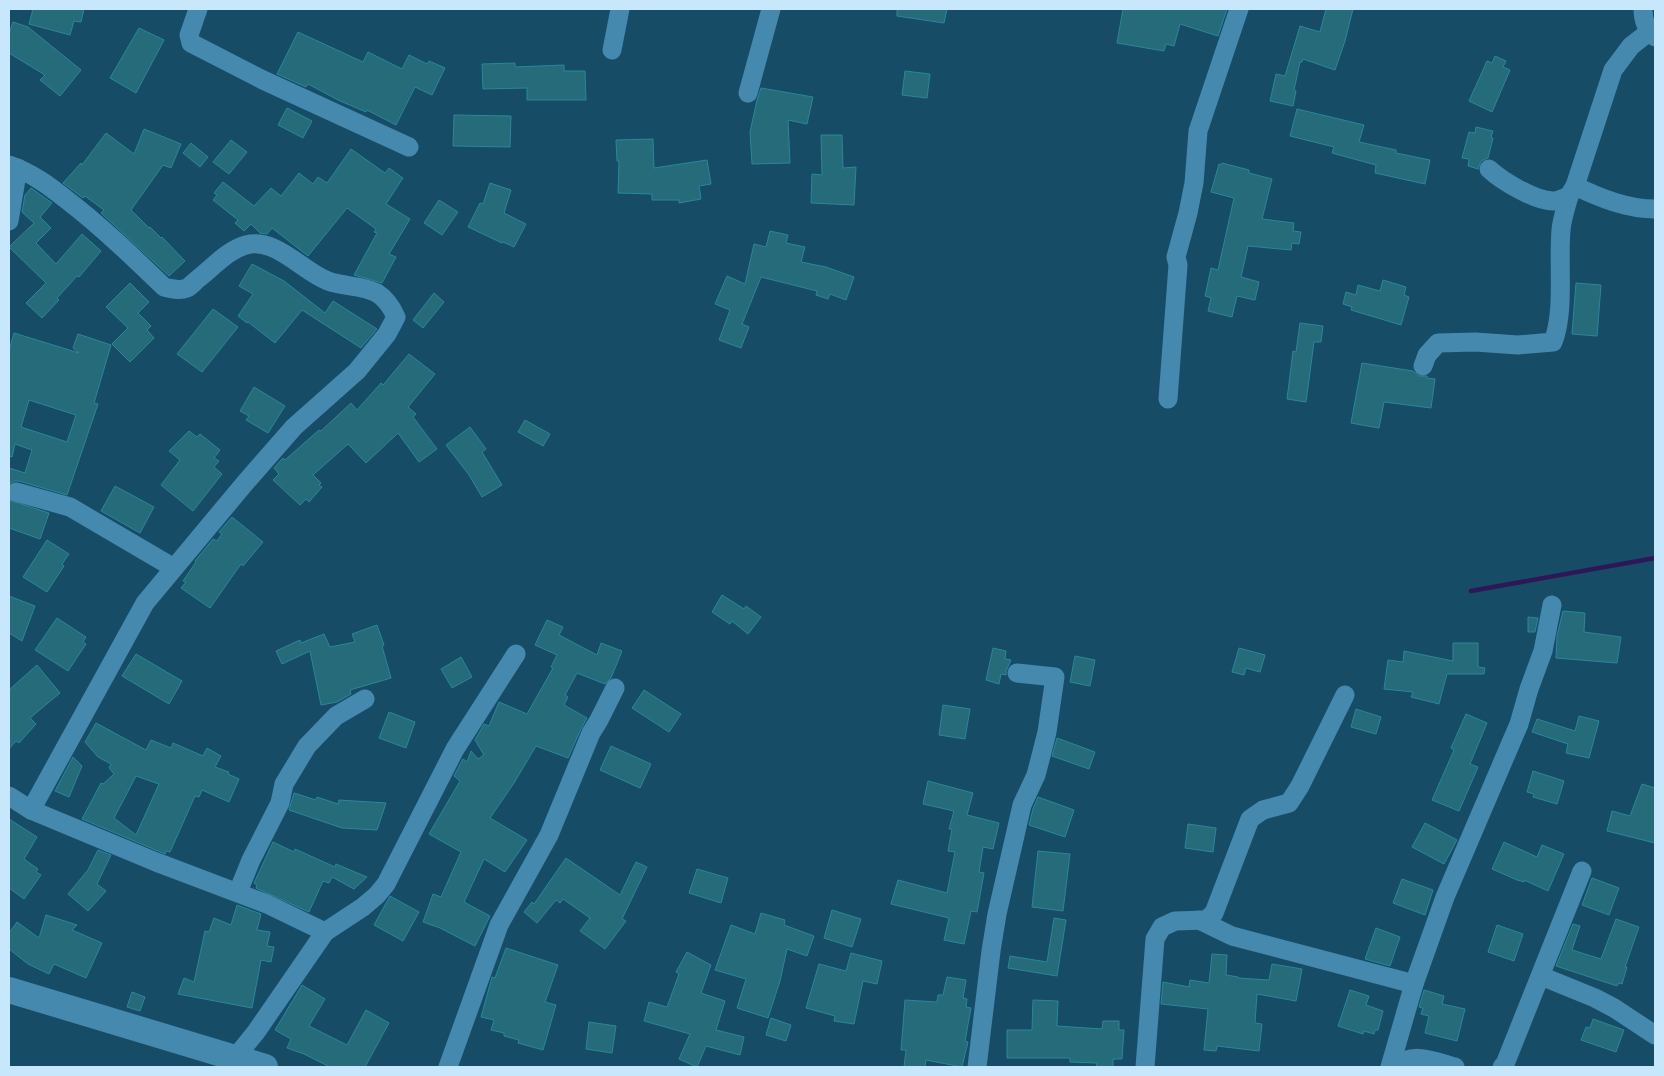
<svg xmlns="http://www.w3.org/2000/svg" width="1664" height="1076" viewBox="0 0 1664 1076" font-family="'DejaVu Sans',sans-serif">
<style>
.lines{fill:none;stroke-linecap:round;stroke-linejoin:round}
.stream{stroke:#2e1756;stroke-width:4.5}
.building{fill:#266b7a;stroke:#2a879b;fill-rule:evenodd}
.minor{stroke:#4689af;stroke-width:19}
.secondary{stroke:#4689af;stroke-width:26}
</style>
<rect width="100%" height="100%" fill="#174c67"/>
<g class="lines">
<polyline class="stream" points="1471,591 1655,558"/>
</g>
<g class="building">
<polygon points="33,9 84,9 81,22 74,21 70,35 29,24"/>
<polygon points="897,9 947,9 944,23 897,16"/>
<polygon points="1123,9 1227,9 1218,36 1180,24 1174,46 1166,44 1164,51 1117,43"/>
<polygon points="1326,9 1353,9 1345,41 1335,70 1303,59 1302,62 1300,62 1294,90 1296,91 1293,106 1270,101 1276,74 1285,76 1300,26 1320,32"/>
<polygon points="13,22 28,27 81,70 60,96 40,80 45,75 9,53 9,34"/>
<polygon points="139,28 164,40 136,93 110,78"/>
<polygon points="298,32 363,62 368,52 402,69 409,55 427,64 429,61 445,68 432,95 415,87 396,125 367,110 366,112 338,100 308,84 306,87 277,74"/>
<polygon points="1495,56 1506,61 1503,67 1510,70 1492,112 1469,101 1487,61 1492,63"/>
<polygon points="515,63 515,67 564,65 564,71 585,71 586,100 527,100 527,88 483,89 482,64"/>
<polygon points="905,71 930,74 927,98 902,95"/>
<polygon points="761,88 813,97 807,124 788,120 790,163 752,164 750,132 757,100"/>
<polygon points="287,108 312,121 303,138 278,125"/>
<polygon points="1297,109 1364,125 1359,142 1396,150 1396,153 1430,160 1425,184 1375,173 1376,165 1332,153 1334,147 1290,136"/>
<polygon points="454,115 511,116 510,147 453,146"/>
<polygon points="1476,127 1493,131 1491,137 1493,138 1488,158 1481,161 1478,169 1468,166 1469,159 1462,158 1469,132 1475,133"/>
<polygon points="144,129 181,144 171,168 163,165 131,210 149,228 150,227 161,238 162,237 185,261 169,276 101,213 104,210 85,196 83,198 63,183 81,163 82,165 106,133 134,154"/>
<polygon points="821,135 842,135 843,168 856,167 854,205 811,203 812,174 822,175"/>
<polygon points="653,139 654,168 707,160 711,184 699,186 701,199 679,203 679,200 652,200 652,194 618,193 619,161 617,161 616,140"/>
<polygon points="231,140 247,152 229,174 213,162"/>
<polygon points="191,143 208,157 200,167 183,153"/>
<polygon points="351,149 385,173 389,168 403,178 386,204 410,219 389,254 396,257 382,283 354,275 377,233 374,232 376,229 347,208 308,256 272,228 267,234 260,233 251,224 244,231 235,223 238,220 213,200 217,195 214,193 223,182 254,206 271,188 281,196 299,173 313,184 318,177 327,183"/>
<polygon points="1222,163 1249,170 1249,173 1272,179 1262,219 1294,223 1293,231 1301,232 1299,244 1292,243 1291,250 1248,246 1241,277 1259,282 1255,300 1237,296 1232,317 1208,311 1211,298 1205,296 1211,268 1218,270 1234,198 1211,192 1219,164 1221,165"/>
<polygon points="490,183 511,190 504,213 526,224 514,247 503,242 502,243 468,227 480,203 483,204"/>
<polygon points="31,188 52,203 40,217 51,228 36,243 56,264 82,234 101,251 79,277 77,276 57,298 59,300 42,318 26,303 46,283 9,247 34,223 22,212 25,195"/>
<polygon points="439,200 458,212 442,235 424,223"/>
<polygon points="770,231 788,235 786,243 805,247 801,262 826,267 854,277 846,300 830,294 828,299 816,295 817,291 761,277 742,324 749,327 741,348 719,340 730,310 715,304 727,276 745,284 754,244 766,247"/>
<polygon points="252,264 284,281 325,313 333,301 377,329 361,348 302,310 275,343 248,322 247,323 238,316 253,294 239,286"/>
<polygon points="1383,280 1406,287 1404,295 1409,297 1401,325 1351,310 1352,307 1343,304 1346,292 1356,295 1358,285 1380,291"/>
<polygon points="130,283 149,302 138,313 151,326 147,330 154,338 130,362 112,344 128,328 106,307"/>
<polygon points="1576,283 1601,285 1597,336 1572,334"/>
<polygon points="434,293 444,302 423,328 413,320"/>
<polygon points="213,309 238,327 202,372 177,354"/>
<polygon points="1300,323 1323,326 1321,342 1314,342 1306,402 1287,399 1293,351 1296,352"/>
<path d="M14,333L79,353L73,348L78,334L111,345L94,403L98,404L67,495L19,481H14L9,484V468L25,473L32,450L15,444L12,457L9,456V351ZM29,400L76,415L67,442L21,427Z"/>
<polygon points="409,354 435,374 408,407 416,414 413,417 437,449 419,462 398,433 366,463 348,444 313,475 321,483 319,485 322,487 309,502 306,499 300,505 273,480 279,474 274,468 283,458 285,460 319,430 321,431 351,403 357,410 381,383 383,385"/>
<polygon points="1362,363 1413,371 1419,376 1427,376 1427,378 1435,379 1431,408 1384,402 1379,428 1351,423"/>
<polygon points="254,387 285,406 268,433 246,420 249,416 240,411"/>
<polygon points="525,420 550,434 543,446 518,432"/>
<polygon points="470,427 486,449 482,452 502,485 482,497 469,475 446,445"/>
<polygon points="189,431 197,437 200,434 220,450 214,458 219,461 214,467 222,474 193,511 161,485 180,460 169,451"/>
<polygon points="115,486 154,507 140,533 101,511"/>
<polygon points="9,500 49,513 40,539 9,528"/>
<polygon points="232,517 263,542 243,566 241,564 210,608 181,588 186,582 183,581 196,562 195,561 213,539 217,541 222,534 219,532"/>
<polygon points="47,540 69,554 62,564 64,566 47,592 23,577"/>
<polygon points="722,595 744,609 746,606 761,617 748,634 732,621 730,624 712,612"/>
<polygon points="9,596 35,606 22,641 9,633"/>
<polygon points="1563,611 1585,613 1584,632 1621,637 1617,663 1556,658 1557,636"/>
<polygon points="1528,617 1538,618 1535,632 1528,632"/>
<polygon points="57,618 86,637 83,642 86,644 68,671 35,650"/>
<polygon points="547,620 563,627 559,635 597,655 601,643 622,651 611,678 605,684 577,673 565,695 568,697 564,705 587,718 581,729 568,758 536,746 514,783 490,818 527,840 505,872 484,859 464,902 490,916 475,946 440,928 423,922 433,894 441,897 461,852 429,834 460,781 454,776 463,759 467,762 471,751 478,759 484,755 475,740 484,724 489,726 499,702 527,714 553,668 551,667 557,655 535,645"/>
<polygon points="377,625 384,645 382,646 391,678 350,690 351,694 337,702 321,705 310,651 282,664 276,651 300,640 301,643 324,634 330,647 355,642 352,634"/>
<polygon points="1453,643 1478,643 1478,667 1485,668 1484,674 1447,674 1439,704 1411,697 1413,692 1384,689 1388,660 1403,662 1404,651 1453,661"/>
<polygon points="993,648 1006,651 1005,659 1011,660 1006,671 1006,675 1001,674 999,684 986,680"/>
<polygon points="1239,648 1265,655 1260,672 1246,668 1244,675 1232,672"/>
<polygon points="136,654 182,681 169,704 122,676"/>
<polygon points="1075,656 1095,660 1090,686 1070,682"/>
<polygon points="461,657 472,677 452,688 441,669"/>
<polygon points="37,665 60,693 30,718 36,724 19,743 16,741 9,749 9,690"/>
<polygon points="644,690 681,714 669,732 632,708"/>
<polygon points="943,705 970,709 965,739 939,735"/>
<polygon points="1356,709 1381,717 1376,734 1351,727"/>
<polygon points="389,712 415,722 406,748 379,738"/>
<polygon points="1466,714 1487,723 1470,764 1478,767 1459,811 1432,800 1454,750 1451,748"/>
<polygon points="1579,716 1599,721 1589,758 1566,753 1568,744 1532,732 1537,719 1575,731"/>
<path d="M96,723L146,750L151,740L171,748L173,743L203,756L207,748L221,756L215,767L229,772L228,774L239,779L229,802L202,790L199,797L195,796L170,852L166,851L165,854L82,819L101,783L103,784L114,774L109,768L111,764L98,757L85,742ZM136,776L159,784L136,835L114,818Z"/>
<polygon points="1057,738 1095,752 1089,769 1052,756"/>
<polygon points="611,746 651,764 640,788 600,770"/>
<polygon points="73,757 82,766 69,797 55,791"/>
<polygon points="1533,771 1564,781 1557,804 1533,797 1534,794 1527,792"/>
<polygon points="928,781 973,793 967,815 999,823 993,849 983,847 979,872 984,873 977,912 971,911 964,944 944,940 949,918 891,904 898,880 947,893 955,852 948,851 952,829 949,829 954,811 923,804"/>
<polygon points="1642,784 1655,788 1655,843 1607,831 1612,811 1630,816"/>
<polygon points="294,793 316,800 317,797 338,804 339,800 386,803 377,830 342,828 289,810"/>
<polygon points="1038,797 1074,810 1065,837 1029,825 1033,809"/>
<polygon points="9,819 37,837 24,859 38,869 36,872 41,875 24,899 9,888"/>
<polygon points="1425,823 1457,840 1444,864 1412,847"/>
<polygon points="1188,824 1216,828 1213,852 1185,848"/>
<polygon points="273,842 294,852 295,849 335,867 336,864 367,877 354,889 332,877 329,883 323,881 309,912 256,888 257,885 254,883"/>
<polygon points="1504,842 1537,857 1542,845 1564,854 1548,891 1524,880 1524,882 1517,880 1492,869"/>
<polygon points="98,850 111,855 97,884 106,891 88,911 68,894 88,870"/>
<polygon points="1038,851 1070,854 1063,911 1032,907"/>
<polygon points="566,858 620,895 636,862 647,867 622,919 626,921 605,949 580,931 590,918 563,899 560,903 556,900 537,923 524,912 532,902 534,904"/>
<polygon points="697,869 728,878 721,903 689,893"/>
<polygon points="1592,878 1619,888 1609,915 1582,905"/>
<polygon points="1402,879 1433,890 1425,915 1393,903"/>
<polygon points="390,896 419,912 403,941 374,925"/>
<polygon points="237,905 261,914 257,930 270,932 267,946 274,947 271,962 261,960 252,1008 178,994 184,978 194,982 205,931 209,932 214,918 231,925"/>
<polygon points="832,910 861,919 852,947 824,938"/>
<polygon points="761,913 785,920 784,925 814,936 807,956 787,949 780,981 768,1018 737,1008 746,979 715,970 731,925 755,934"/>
<polygon points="46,915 77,925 72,930 102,943 86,978 54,964 49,974 28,964 9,949 9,933 17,922 39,938"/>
<polygon points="1054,918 1066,920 1057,976 1008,968 1010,956 1047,962"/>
<polygon points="1616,919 1639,927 1625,967 1627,967 1622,984 1619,983 1617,986 1556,966 1573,924 1580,926 1572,950 1601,959"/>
<polygon points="1497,925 1523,934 1514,961 1488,952"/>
<polygon points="1376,928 1400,937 1390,966 1365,959"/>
<polygon points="506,948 558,965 545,1002 556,1005 543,1050 518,1043 519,1040 504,1036 504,1033 491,1030 494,1020 481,1017 491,981 492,977 495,978"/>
<polygon points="687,952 711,965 701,993 725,1001 716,1030 744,1037 740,1055 706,1046 697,1067 679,1059 690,1034 644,1021 649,1002 667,1007 679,974 676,972"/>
<polygon points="851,953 882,961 877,984 863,981 854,1024 834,1021 835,1016 806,1008 819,964 846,971"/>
<polygon points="1212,954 1227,955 1226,975 1238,977 1238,978 1269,980 1272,964 1302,969 1296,1001 1257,994 1255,1023 1262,1024 1259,1051 1217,1046 1216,1051 1204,1050 1208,1009 1161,1004 1163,982 1189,987 1190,980 1209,983"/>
<polygon points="947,977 966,980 963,998 967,999 966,1007 971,1008 965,1041 968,1042 962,1067 926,1060 925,1067 904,1067 906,1050 901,1050 905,1000 937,1002 938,995 943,995"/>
<polygon points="302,985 325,999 309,1026 347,1045 366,1010 389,1023 365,1067 330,1067 304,1054 287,1048 291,1039 275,1030"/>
<polygon points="1350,990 1369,996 1366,1005 1383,1011 1378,1030 1375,1030 1374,1034 1364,1031 1363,1034 1338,1026"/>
<polygon points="1424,990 1444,996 1442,1004 1465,1009 1457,1041 1425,1033 1429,1016 1421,1014 1423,1008 1419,1007"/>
<polygon points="132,992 145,997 140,1011 127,1007"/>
<polygon points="1033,1000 1058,1001 1057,1026 1102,1029 1103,1021 1119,1021 1119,1030 1124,1030 1122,1059 1113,1059 1113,1067 1096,1067 1097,1063 1070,1062 1070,1058 1007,1058 1007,1030 1032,1030"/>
<polygon points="771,1018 791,1025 786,1041 766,1035"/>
<polygon points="1593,1019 1624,1030 1616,1052 1581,1040 1586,1027 1590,1028"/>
<polygon points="589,1022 616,1026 612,1053 586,1049"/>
</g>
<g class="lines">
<g class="minor">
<polyline points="198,9 189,35 191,43 263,80 409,147"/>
<path d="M1643,9C1643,21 1646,29 1655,37"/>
<polyline points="612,50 620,9"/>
<polyline points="748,93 771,9"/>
<path d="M9,165C32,173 48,185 67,200C102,227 133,257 164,287C172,289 180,291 187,288C191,286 195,281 199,278C213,267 228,250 246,245C276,237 303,272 328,281C344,287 362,285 377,293C385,298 392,308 396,317L387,334L357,371L294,427L245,483L145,603L31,810"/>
<path d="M1489,169C1502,181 1535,201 1553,201C1558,201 1564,198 1569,196L1575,186L1613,70L1631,46L1649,32"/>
<path d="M1575,186C1600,198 1627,209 1655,209"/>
<polyline points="9,221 18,168"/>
<path d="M1423,366L1427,355L1438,343L1475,342L1518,345L1553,342C1565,312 1558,264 1561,230C1562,219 1566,207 1569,196"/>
<polyline points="1168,399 1178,265 1176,257 1188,213 1194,183 1198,131 1239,9"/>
<polyline points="16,492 70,507 174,568"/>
<polyline points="9,796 31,810 156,862 267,904 325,932"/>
<polyline points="238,892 251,860 280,803 284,784 307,746 336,716 365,699"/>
<polyline points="1199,920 1232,936 1414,984"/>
<polyline points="1541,976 1595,998 1614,1008 1655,1035"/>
<polyline points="235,1058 256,1032 325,932 363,907 377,895 386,884 455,749 516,654"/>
<polyline points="448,1067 499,925 549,835 591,733 599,720 615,688"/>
<polyline points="977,1067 991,951 997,914 1022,805 1036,775 1042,752 1047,732 1055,677 1017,673"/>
<polyline points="1145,1067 1155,939 1162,927 1175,921 1206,920 1214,913 1250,819 1263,810 1289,803 1300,786 1345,695"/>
<polyline points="1390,1067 1414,984 1445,897 1519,724 1529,689 1543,651 1552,605"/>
<path d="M1393,1067C1414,1051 1433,1061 1455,1067"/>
<polyline points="1502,1067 1505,1064 1582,871"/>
</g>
<polyline class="secondary" points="9,990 265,1067"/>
</g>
<rect width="1664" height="1076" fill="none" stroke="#c7e8fc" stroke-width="20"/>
</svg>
